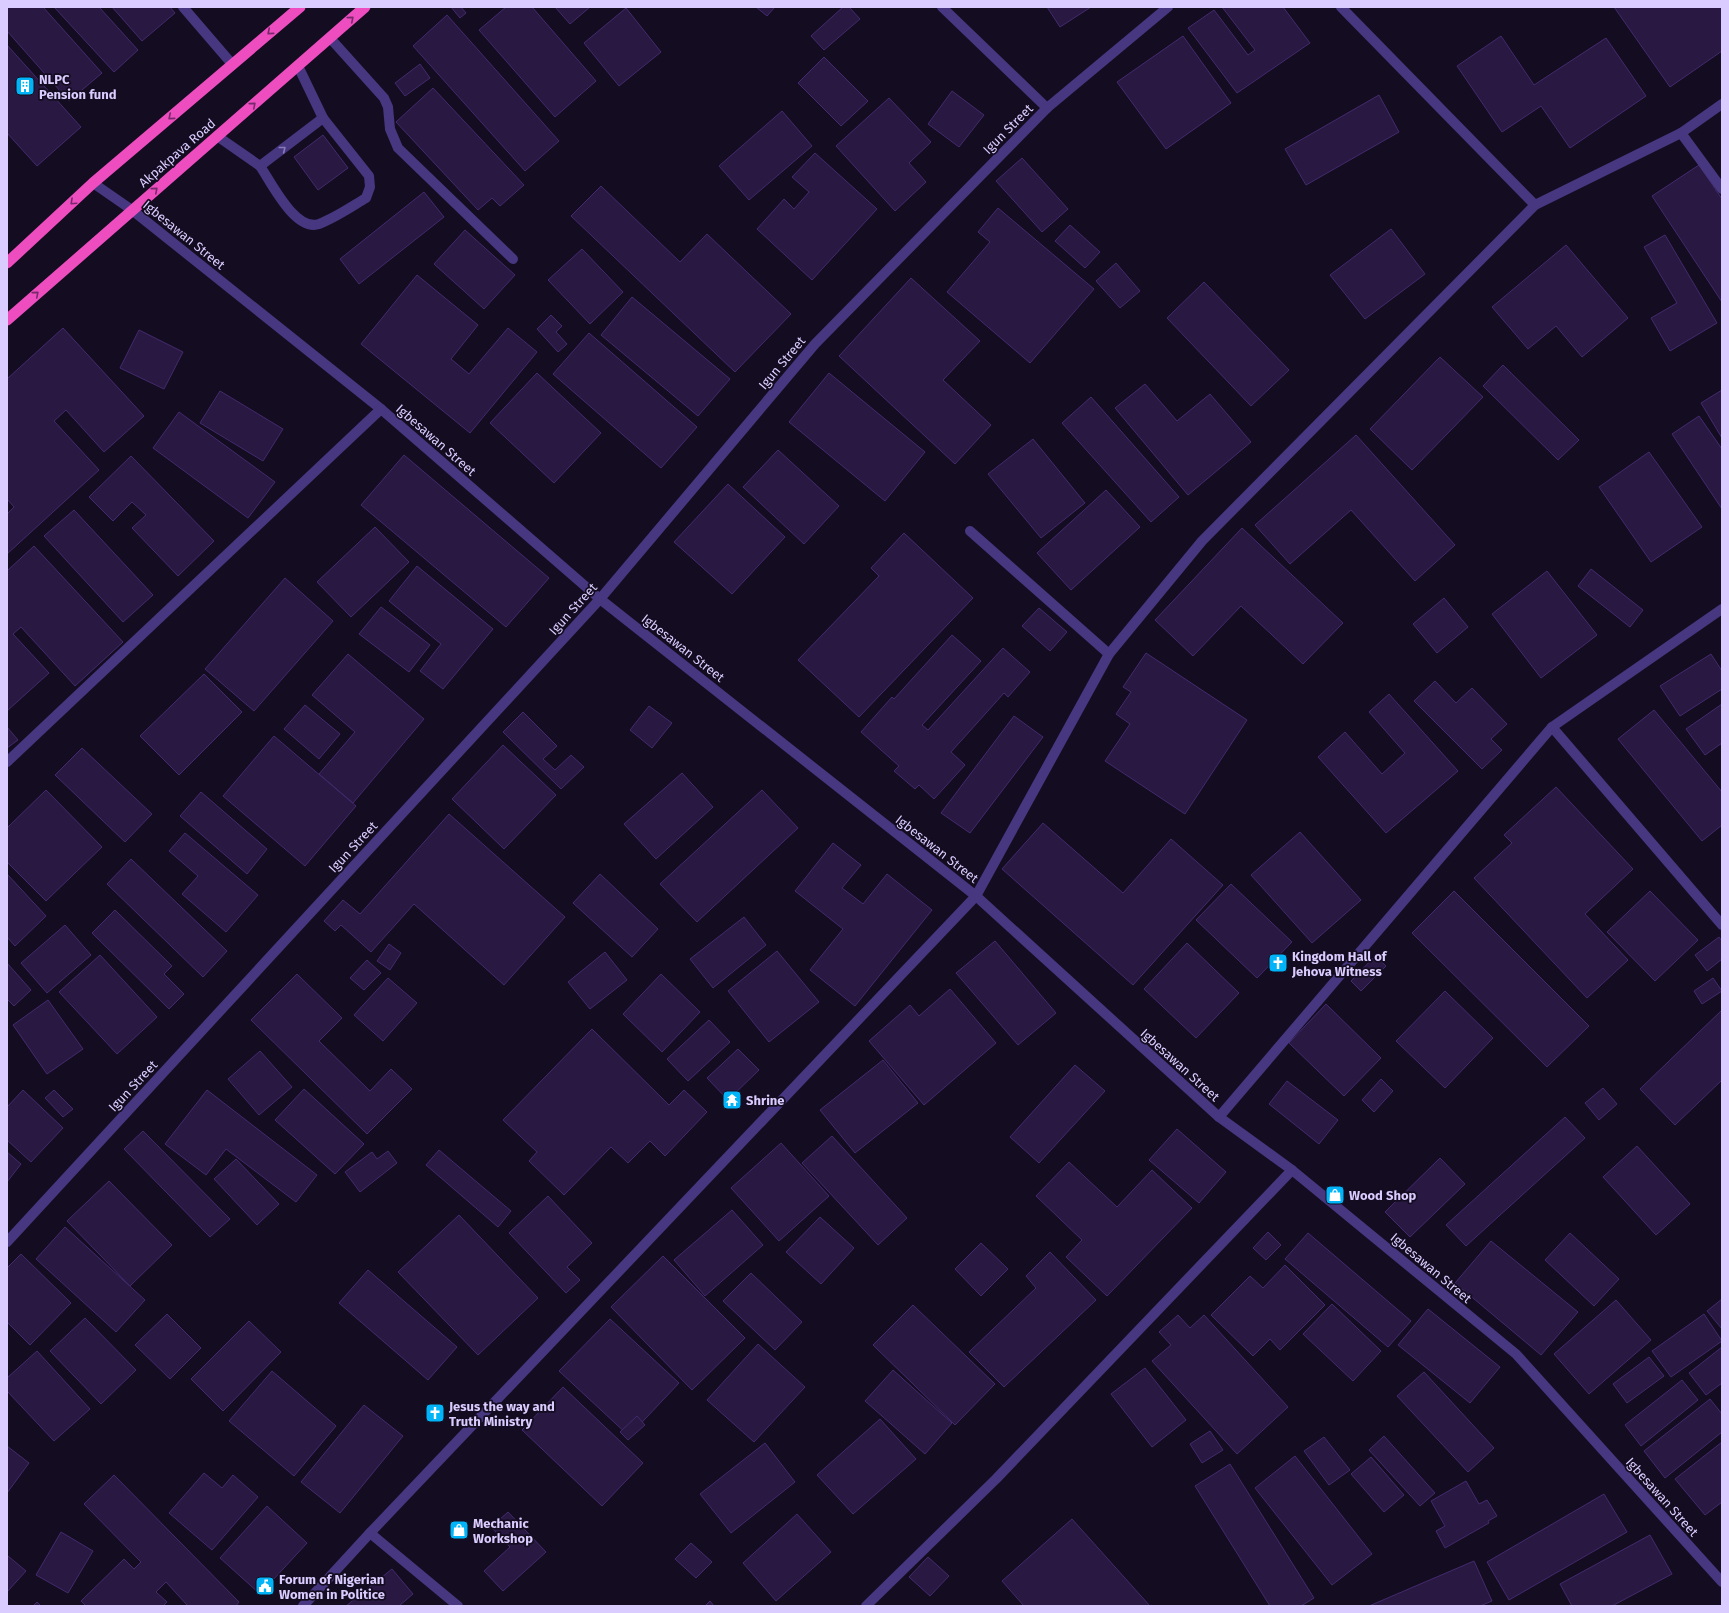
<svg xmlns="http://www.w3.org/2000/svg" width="1729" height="1613" viewBox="0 0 1729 1613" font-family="'Fira Sans',sans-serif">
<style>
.building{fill:#281842;stroke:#432a6e}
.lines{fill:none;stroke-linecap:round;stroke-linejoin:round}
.service{stroke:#463780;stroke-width:10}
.minor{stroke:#463780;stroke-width:10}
.trunk{stroke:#ee4dc0;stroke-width:11}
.oneway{stroke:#762a69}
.oneway2{stroke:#897ab9}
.labels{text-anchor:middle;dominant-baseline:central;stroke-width:3.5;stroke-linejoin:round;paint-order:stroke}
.poi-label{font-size:13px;font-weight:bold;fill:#dbccff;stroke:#140d21;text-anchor:start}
.street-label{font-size:13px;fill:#dbccff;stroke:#140d21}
</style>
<rect width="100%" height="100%" fill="#140d21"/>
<g class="building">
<polygon points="7,7 43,7 102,73 69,101 7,31"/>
<polygon points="54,7 99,7 138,50 114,72"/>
<polygon points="112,7 170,7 175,13 142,41"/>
<polygon points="451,7 461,7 466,13 460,18"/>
<polygon points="506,7 532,7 596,81 555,117 479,30"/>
<polygon points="555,7 590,7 570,24"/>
<polygon points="756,7 775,7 767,16"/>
<polygon points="843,7 849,7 860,19 824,50 811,36"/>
<polygon points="1047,7 1091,7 1060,27"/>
<polygon points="1222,7 1283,7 1310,43 1237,93 1188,28 1214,10 1248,55 1255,50"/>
<polygon points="1614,7 1722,7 1722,51 1670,87"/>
<polygon points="626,8 661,52 619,86 584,43"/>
<polygon points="447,15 559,141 525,171 413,46"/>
<polygon points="1183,36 1231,103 1166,149 1117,82"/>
<polygon points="1501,36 1534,85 1606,38 1646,96 1570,148 1541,106 1502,132 1457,66"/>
<polygon points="7,45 81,127 37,166 7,133"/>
<polygon points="824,57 868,101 841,126 798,83"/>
<polygon points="420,64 430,78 405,96 395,83"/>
<polygon points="433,88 524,185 500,206 492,198 478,210 396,122"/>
<polygon points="952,91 984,115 959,147 928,124"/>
<polygon points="1379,95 1399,132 1306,185 1285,149"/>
<polygon points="889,98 931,142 909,163 926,182 895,211 836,146"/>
<polygon points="782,111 812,146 749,200 719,166"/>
<polygon points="323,135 348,168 318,190 294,157"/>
<polygon points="815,153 877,209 812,280 757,229 784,199 794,209 809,192 792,177"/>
<polygon points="1022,158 1068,209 1042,232 996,181"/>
<polygon points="1699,165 1722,199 1722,302 1652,196"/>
<polygon points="601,186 680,262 707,234 791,314 735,372 571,216"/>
<polygon points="424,192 444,217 359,284 340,259"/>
<polygon points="998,208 1094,289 1030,363 947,292 990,242 978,232"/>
<polygon points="1070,225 1100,252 1085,268 1055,241"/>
<polygon points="1391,229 1425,274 1365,319 1330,275"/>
<polygon points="465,230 515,275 484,309 434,264"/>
<polygon points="1665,235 1717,323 1670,351 1651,318 1677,303 1644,247"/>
<polygon points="1566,245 1628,318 1582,357 1556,326 1528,349 1492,307"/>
<polygon points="582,249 623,292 590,324 548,280"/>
<polygon points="1116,263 1140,291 1120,308 1096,281"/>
<polygon points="417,275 478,325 451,359 469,374 508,328 537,352 470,433 361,344"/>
<polygon points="911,278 980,341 943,380 991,425 955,464 839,356"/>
<polygon points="1204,282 1289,370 1251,406 1167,318"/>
<polygon points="632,297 730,379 698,416 601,335"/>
<polygon points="551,315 562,326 556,332 567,344 558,352 537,329"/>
<polygon points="63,328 144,416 104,452 66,410 54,421 99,470 7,554 7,514 14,507 7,499 7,379"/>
<polygon points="139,330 183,352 164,389 120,368"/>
<polygon points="589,333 697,427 661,468 553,374"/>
<polygon points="1440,357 1483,397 1412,470 1370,429"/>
<polygon points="1503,365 1579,440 1558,460 1483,386"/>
<polygon points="537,373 601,433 554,483 490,423"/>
<polygon points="829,373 925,452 885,501 789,422"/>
<polygon points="1145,384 1177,421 1210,394 1251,442 1188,495 1115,408"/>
<polygon points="1722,390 1722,438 1701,403"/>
<polygon points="220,391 283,429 263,461 200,423"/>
<polygon points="1091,397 1179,497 1151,522 1062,423"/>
<polygon points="179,412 275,482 248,518 153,448"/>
<polygon points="1699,416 1722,449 1722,509 1672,434"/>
<polygon points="1356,435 1455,545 1415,581 1351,510 1290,564 1255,525"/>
<polygon points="1033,439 1085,503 1041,538 988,474"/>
<polygon points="778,450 839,506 804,544 743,487"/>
<polygon points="1649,452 1702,527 1651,562 1599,487"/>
<polygon points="404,455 549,578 506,627 361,505"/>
<polygon points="131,456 214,541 178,576 132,528 146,515 132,502 113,521 89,497"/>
<polygon points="728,484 785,537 732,594 674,542"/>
<polygon points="1106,490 1140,527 1071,590 1037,553"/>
<polygon points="74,510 153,595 123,622 44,536"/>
<polygon points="375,527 409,562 351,617 317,582"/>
<polygon points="1242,528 1343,623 1303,664 1241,606 1193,656 1155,620"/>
<polygon points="904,533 973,598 859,717 798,660 879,576 871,568"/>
<polygon points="34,546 123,642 75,686 21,627 13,634 49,673 7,711 7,571"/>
<polygon points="417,566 493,629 443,689 420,671 441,644 389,601"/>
<polygon points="1591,569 1643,610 1630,627 1578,586"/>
<polygon points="1547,571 1597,635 1541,678 1492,614"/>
<polygon points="285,578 333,621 254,711 205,669"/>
<polygon points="1444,598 1468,627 1437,653 1413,624"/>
<polygon points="381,607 430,645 409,672 359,634"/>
<polygon points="1039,608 1067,632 1050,651 1022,626"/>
<polygon points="952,635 981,661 922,725 928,730 1003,648 1030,672 1008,697 1004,693 951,752 965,765 934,799 919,785 915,789 894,771 899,766 861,732 892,697 894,699"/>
<polygon points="1146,653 1247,720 1185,814 1105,761 1130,724 1116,714 1131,692 1123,687"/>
<polygon points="348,654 424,719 353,803 319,774 355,732 312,695"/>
<polygon points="1711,654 1722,671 1722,689 1680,716 1660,686"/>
<polygon points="204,674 242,712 179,775 140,736"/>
<polygon points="1435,681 1456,703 1472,688 1507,724 1491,739 1502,750 1482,769 1414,701"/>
<polygon points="1389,694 1458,771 1386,833 1318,757 1345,732 1382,774 1405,753 1369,712"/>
<polygon points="1722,704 1722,743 1705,755 1686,729"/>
<polygon points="305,705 340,734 319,759 284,729"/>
<polygon points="649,706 672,723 652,748 630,730"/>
<polygon points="1654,710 1722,792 1722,825 1702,841 1618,739"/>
<polygon points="523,712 557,746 543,759 555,770 571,755 584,767 561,789 503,732"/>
<polygon points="1014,716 1043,737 970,833 941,813"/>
<polygon points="7,727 18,740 7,748"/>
<polygon points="274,736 356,806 305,866 223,796"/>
<polygon points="503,745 556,795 504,849 452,799"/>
<polygon points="82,748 152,814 125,842 55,775"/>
<polygon points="682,773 713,807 656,859 624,824"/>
<polygon points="1556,787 1633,869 1585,914 1628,960 1587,998 1474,878 1512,843 1504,835"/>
<polygon points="46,790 102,847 46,901 7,862 7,828"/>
<polygon points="762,790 798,828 697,922 660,884"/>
<polygon points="201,792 267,849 247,874 180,816"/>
<polygon points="449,814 565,917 504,985 414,904 371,952 341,925 335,931 324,921 343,900 360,914"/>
<polygon points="1043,823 1123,893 1171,839 1223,885 1133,985 1002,869"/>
<polygon points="1300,832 1361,900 1312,943 1251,875"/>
<polygon points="185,833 258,895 226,932 182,894 198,876 169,851"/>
<polygon points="833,843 861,865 842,888 863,904 887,874 932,910 855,1006 810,970 843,929 795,891"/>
<polygon points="131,859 227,951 203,977 107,884"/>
<polygon points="7,874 46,916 15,946 7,937"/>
<polygon points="600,874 658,929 632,957 573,903"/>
<polygon points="1231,884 1292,942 1257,978 1196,920"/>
<polygon points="1454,891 1589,1026 1547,1067 1412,933"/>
<polygon points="1650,891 1698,940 1655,981 1607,932"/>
<polygon points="115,910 172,966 164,974 184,994 169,1009 92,933"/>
<polygon points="744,917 766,945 713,988 690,959"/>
<polygon points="65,925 91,955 47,993 21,963"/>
<polygon points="1719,937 1722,941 1722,959 1707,971 1695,955"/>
<polygon points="995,941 1056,1013 1018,1045 956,973"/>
<polygon points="1187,943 1239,993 1196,1038 1144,989"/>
<polygon points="389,944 401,953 390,970 377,961"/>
<polygon points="777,951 819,1002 769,1042 728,991"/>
<polygon points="605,952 627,980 590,1009 568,982"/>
<polygon points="100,955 157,1017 117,1054 59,992"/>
<polygon points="1375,956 1386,966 1361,991 1351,981"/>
<polygon points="367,960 381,973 364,990 350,978"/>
<polygon points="7,963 31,990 14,1006 7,999"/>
<polygon points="297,974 342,1018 319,1041 370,1091 391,1069 412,1089 367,1134 251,1020"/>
<polygon points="661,974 700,1012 662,1052 623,1014"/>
<polygon points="388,978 417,1003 383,1041 354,1015"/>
<polygon points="1713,978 1722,991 1702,1004 1694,991"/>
<polygon points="950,989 996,1043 924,1105 869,1041 910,1005 919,1016"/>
<polygon points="1445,991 1493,1038 1445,1088 1396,1041"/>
<polygon points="48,1000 83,1049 47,1074 13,1025"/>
<polygon points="1326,1004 1381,1058 1344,1096 1289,1043"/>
<polygon points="1722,1010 1722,1080 1675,1125 1640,1089"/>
<polygon points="709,1020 730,1042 688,1081 667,1059"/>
<polygon points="592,1029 669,1105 684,1090 707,1112 665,1156 650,1141 628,1163 611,1147 564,1195 529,1161 537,1152 503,1120"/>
<polygon points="738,1049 759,1070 728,1100 707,1078"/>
<polygon points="260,1051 292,1087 259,1115 228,1079"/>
<polygon points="883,1060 918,1103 855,1153 820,1110"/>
<polygon points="1075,1065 1105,1091 1039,1163 1010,1137"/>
<polygon points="1381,1079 1393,1091 1374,1112 1362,1100"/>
<polygon points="1287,1081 1338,1120 1319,1144 1269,1104"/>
<polygon points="1603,1088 1617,1104 1599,1120 1585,1103"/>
<polygon points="304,1089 364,1144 335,1174 275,1120"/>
<polygon points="23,1090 63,1128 31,1162 7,1140 7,1107"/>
<polygon points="54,1090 73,1109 63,1117 45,1098"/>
<polygon points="207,1090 317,1175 296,1202 226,1149 206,1175 165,1144"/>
<polygon points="1565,1117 1585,1138 1466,1246 1446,1225"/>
<polygon points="1177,1129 1226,1172 1199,1203 1149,1160"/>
<polygon points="143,1131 230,1219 210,1237 124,1149"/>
<polygon points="832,1136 907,1218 878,1245 802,1163"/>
<polygon points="781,1143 829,1196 779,1241 731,1188"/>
<polygon points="1637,1146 1690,1204 1656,1235 1603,1177"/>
<polygon points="439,1150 511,1211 498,1227 426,1165"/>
<polygon points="388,1151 397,1163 360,1192 345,1172 372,1152 377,1159"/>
<polygon points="7,1152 21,1164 7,1182"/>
<polygon points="1440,1158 1465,1184 1410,1237 1385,1212"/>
<polygon points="236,1159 279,1204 257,1225 214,1179"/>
<polygon points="1069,1162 1117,1207 1152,1170 1192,1208 1107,1296 1066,1257 1082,1240 1036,1196"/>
<polygon points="109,1181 172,1245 130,1286 67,1221"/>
<polygon points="548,1196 592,1243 567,1267 580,1280 566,1293 509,1233"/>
<polygon points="732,1210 763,1245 705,1296 674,1260"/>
<polygon points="459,1215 538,1298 478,1355 398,1272"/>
<polygon points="820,1217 854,1248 821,1284 786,1252"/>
<polygon points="65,1227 145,1300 116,1332 36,1259"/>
<polygon points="1268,1232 1281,1245 1266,1260 1253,1248"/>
<polygon points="1308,1233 1411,1321 1388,1347 1285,1259"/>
<polygon points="1570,1233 1619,1279 1594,1306 1545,1260"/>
<polygon points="1491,1241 1578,1312 1541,1355 1455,1283"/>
<polygon points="981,1243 1008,1269 981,1296 955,1269"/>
<polygon points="1050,1252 1096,1300 1004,1387 969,1352 1036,1288 1026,1276"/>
<polygon points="21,1254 71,1303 30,1345 7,1322 7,1268"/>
<polygon points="663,1256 745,1338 692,1390 611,1307"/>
<polygon points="1285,1265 1325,1305 1280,1350 1270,1339 1253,1356 1211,1315 1250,1276 1263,1288"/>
<polygon points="368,1270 457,1347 428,1380 339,1303"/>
<polygon points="751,1273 802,1322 775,1350 723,1301"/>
<polygon points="1722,1299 1722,1329 1707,1311"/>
<polygon points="1616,1300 1651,1340 1589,1394 1554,1354"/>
<polygon points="1332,1304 1381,1351 1353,1381 1303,1334"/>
<polygon points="913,1305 995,1384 955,1425 873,1345"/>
<polygon points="1428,1309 1500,1367 1470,1403 1398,1345"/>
<polygon points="167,1314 201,1348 170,1379 135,1345"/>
<polygon points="1704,1314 1722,1341 1671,1377 1652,1351"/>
<polygon points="1178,1315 1190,1328 1204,1315 1288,1407 1237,1454 1152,1361 1171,1345 1159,1332"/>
<polygon points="85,1318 136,1370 101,1404 50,1351"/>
<polygon points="610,1319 679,1383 629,1436 559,1371"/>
<polygon points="249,1321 281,1352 223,1411 191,1379"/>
<polygon points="758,1344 805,1387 754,1442 707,1400"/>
<polygon points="1722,1347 1722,1383 1706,1395 1689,1373"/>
<polygon points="37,1351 90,1409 54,1441 7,1391 7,1378"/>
<polygon points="1649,1357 1664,1376 1627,1403 1613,1384"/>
<polygon points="1145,1368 1186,1420 1152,1447 1111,1394"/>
<polygon points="893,1370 952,1423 925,1454 865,1401"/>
<polygon points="272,1371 336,1426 294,1476 229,1421"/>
<polygon points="1424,1372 1494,1448 1468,1472 1397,1396"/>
<polygon points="1682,1380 1698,1400 1641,1446 1625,1425"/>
<polygon points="563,1387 643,1463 602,1506 522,1430"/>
<polygon points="1710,1399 1722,1414 1722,1432 1665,1478 1644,1451"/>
<polygon points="364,1405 403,1436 340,1513 301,1482"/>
<polygon points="637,1416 645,1425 628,1440 620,1432"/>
<polygon points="880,1419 916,1459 853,1514 817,1475"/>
<polygon points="1210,1431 1223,1450 1202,1463 1190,1444"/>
<polygon points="1384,1436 1435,1493 1420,1506 1369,1450"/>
<polygon points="1324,1437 1350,1470 1329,1485 1304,1451"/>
<polygon points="1722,1442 1722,1502 1705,1515 1675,1479"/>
<polygon points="765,1443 795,1482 731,1533 700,1494"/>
<polygon points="7,1446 29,1463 7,1493"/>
<polygon points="1295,1456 1372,1554 1332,1585 1255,1488"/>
<polygon points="1371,1457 1404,1495 1384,1512 1351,1474"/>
<polygon points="1230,1464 1314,1598 1301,1606 1270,1606 1195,1486"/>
<polygon points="204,1473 222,1488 233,1475 258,1497 212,1550 169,1513"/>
<polygon points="114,1475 239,1602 236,1606 186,1606 187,1605 166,1582 156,1592 167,1602 163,1606 86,1606 81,1601 124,1559 134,1569 141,1562 84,1504"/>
<polygon points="1466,1481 1479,1504 1487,1500 1497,1516 1488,1521 1489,1523 1445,1548 1436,1531 1445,1526 1431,1501"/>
<polygon points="1604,1494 1627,1532 1509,1600 1487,1562"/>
<polygon points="267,1506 307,1543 260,1594 220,1558"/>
<polygon points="508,1512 546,1552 503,1591 484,1571 510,1547 491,1527"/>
<polygon points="797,1514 831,1552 776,1601 743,1563"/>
<polygon points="1072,1519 1150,1606 1024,1606 1002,1581"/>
<polygon points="61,1532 93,1551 68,1593 36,1575"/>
<polygon points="1650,1535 1672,1574 1612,1606 1572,1606 1560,1584"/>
<polygon points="691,1543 712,1562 696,1578 675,1559"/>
<polygon points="8,1556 26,1571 7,1592 7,1557"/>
<polygon points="928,1557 949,1576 930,1596 909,1577"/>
<polygon points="1474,1561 1492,1601 1480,1606 1369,1606"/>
<polygon points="392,1569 413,1594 399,1606 346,1606"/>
<polygon points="710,1601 714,1606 705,1606"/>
<polygon points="37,1602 41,1606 33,1606"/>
</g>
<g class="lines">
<g class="service">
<polyline points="183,7 232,64"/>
<polyline points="942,7 1047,108"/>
<polyline points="330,38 384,98 388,107 390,129 398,148 513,259"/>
<polyline points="217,136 260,166 323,118 298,66"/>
<path d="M260,166C271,182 295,232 319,224C335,218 351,207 366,198L370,187L369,176L323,118"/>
<polyline points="970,531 1109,654"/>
</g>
<g class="minor">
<polyline points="1341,7 1535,205"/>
<polyline points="1681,133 1722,189"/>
<polyline points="93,183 132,210 381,409 600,599 976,896 1219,1117 1292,1170 1516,1354 1722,1582"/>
<polyline points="1552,727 1722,925"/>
<polyline points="7,762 381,409"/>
<polyline points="1219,1117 1552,727 1722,609"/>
<polyline points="7,1242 600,599 815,344 1047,108 1168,7"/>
<polyline points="370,1533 458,1606"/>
<polyline points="303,1606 370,1533 976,896 1109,654 1202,541 1535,205 1681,133 1722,104"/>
<polyline points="866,1606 996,1479 1292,1170"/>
</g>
<g class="trunk">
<polyline points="7,263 93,183 300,7"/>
<polyline points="7,320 365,7"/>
</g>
</g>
<defs><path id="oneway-chevron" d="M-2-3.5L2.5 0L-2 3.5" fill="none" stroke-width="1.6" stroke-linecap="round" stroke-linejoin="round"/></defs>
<g class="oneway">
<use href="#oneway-chevron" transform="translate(351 19) rotate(-41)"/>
<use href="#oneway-chevron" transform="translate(270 32) rotate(140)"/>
<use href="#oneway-chevron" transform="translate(253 105) rotate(-41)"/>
<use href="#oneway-chevron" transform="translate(171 117) rotate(140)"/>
<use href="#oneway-chevron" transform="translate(155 190) rotate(-41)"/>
<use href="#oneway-chevron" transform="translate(73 202) rotate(137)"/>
<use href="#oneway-chevron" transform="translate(36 294) rotate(-41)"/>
</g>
<use class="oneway2" href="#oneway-chevron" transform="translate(283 149) rotate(-38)"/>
<defs>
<g id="building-square" transform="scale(1)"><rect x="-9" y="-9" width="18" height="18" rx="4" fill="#00b4f7" stroke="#140d21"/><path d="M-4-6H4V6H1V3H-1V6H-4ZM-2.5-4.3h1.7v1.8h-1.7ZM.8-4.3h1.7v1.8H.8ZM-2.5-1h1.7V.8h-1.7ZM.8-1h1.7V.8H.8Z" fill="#fff"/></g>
<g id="church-square" transform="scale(1)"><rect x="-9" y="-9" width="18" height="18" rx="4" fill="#00b4f7" stroke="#140d21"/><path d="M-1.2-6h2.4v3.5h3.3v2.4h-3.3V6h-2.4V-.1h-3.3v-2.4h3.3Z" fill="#fff"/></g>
<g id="temple-square" transform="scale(1)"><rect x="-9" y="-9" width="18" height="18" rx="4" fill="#00b4f7" stroke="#140d21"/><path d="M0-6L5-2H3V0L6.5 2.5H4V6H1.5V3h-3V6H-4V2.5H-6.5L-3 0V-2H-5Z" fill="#fff"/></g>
<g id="shop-square" transform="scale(1)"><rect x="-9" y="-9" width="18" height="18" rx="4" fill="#00b4f7" stroke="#140d21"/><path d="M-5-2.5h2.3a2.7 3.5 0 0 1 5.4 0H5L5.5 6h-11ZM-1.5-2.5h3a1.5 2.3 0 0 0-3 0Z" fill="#fff"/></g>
<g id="civic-square" transform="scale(1)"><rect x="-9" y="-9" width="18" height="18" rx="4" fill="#00b4f7" stroke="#140d21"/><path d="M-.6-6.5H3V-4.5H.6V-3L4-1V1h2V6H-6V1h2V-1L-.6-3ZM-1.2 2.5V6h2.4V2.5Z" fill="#fff"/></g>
</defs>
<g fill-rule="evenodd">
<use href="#building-square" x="25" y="86"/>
<use href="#church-square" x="1278" y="963"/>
<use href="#temple-square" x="732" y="1100"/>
<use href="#shop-square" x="1335" y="1195"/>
<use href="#church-square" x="435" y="1413"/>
<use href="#shop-square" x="459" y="1530"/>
<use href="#civic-square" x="265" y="1586"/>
</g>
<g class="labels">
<g class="poi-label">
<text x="39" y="79">NLPC<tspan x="39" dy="15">Pension fund</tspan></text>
<text x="1292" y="956">Kingdom Hall of<tspan x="1292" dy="15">Jehova Witness</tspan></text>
<text x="746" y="1100">Shrine</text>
<text x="1349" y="1195">Wood Shop</text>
<text x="449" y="1406">Jesus the way and<tspan x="449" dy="15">Truth Ministry</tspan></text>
<text x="473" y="1523">Mechanic<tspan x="473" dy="15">Workshop</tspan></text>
<text x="279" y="1579">Forum of Nigerian<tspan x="279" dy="15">Women in Politice</tspan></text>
</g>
<g class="street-label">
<text transform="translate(1008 129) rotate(-45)">Igun Street</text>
<text transform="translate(177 153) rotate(-41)">Akpakpava Road</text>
<text transform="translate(184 235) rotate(39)">Igbesawan Street</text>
<text transform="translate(782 363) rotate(-50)">Igun Street</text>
<text transform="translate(436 440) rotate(41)">Igbesawan Street</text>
<text transform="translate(573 609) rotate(-48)">Igun Street</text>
<text transform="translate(683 648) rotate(38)">Igbesawan Street</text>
<text transform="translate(353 847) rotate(-47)">Igun Street</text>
<text transform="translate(937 849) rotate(38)">Igbesawan Street</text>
<text transform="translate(1180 1065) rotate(42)">Igbesawan Street</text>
<text transform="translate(133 1086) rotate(-47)">Igun Street</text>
<text transform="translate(1431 1268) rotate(40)">Igbesawan Street</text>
<text transform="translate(1662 1497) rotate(48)">Igbesawan Street</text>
</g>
</g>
<rect width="1729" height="1613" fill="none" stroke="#dbccff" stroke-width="16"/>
</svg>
